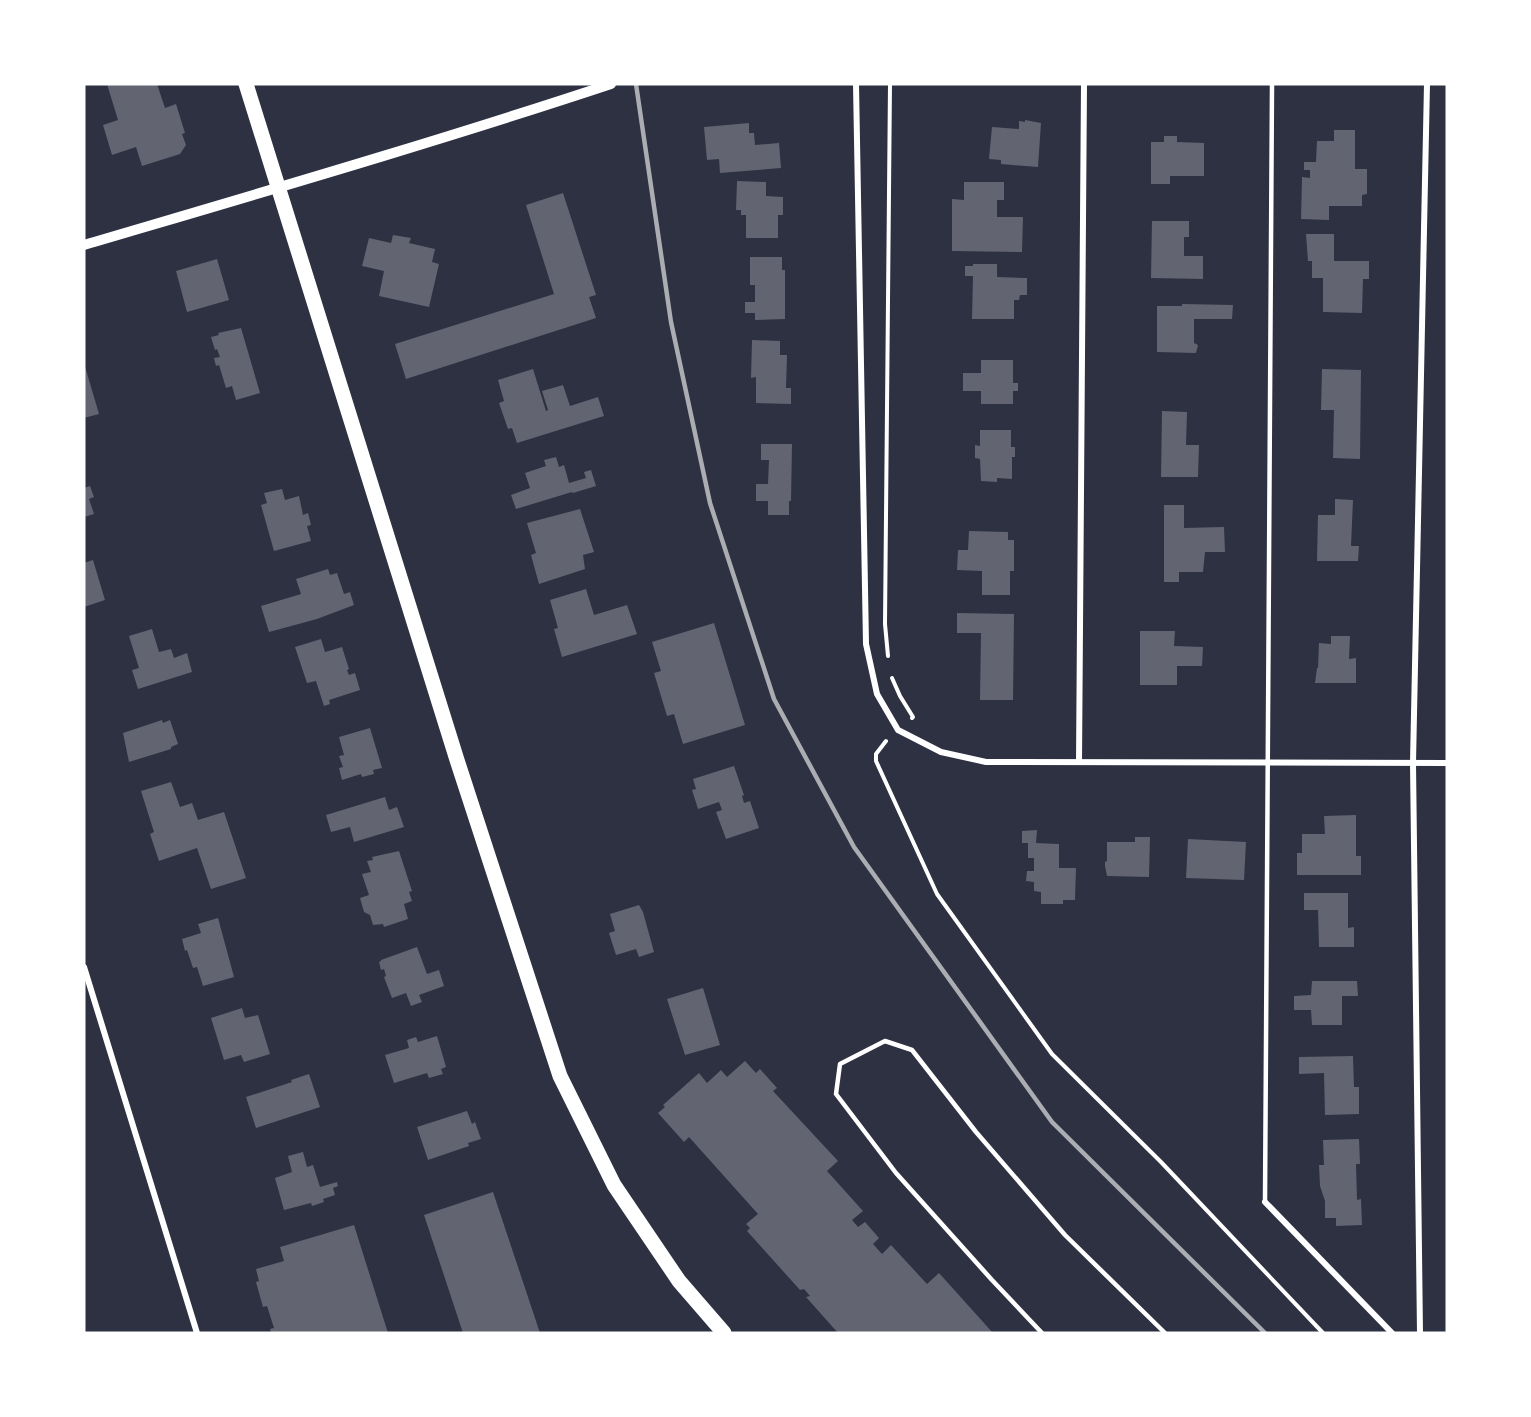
<svg xmlns="http://www.w3.org/2000/svg" width="1531" height="1417" viewBox="0 0 1531 1417" font-family="'DejaVu Sans',sans-serif">
<style>
.building{fill:#626471}
.lines{fill:none;stroke-linecap:round;stroke-linejoin:round}
.path{stroke:#fff;stroke-width:4}
.service{stroke:#fff;stroke-width:4.5}
.minor{stroke:#fff;stroke-width:6}
.tertiary{stroke:#fff;stroke-width:10}
.primary{stroke:#fff;stroke-width:15}
.rail{stroke:#abadb3;stroke-width:4.5}
</style>
<rect width="100%" height="100%" fill="#2d3142"/>
<g class="building">
<polygon points="107,84 157,84 165,108 176,104 185,133 182,134 186,145 180,154 142,166 136,147 112,155 103,125 118,120"/>
<polygon points="1025,120 1041,123 1038,167 1001,164 1001,160 989,159 992,127 1019,129 1019,121 1025,122"/>
<polygon points="749,123 749,133 754,133 755,145 779,143 781,168 720,173 719,159 707,160 704,127"/>
<polygon points="1334,130 1355,130 1355,169 1367,169 1367,194 1362,195 1362,206 1329,206 1329,220 1301,219 1302,177 1310,178 1310,170 1304,170 1304,162 1316,162 1317,141 1334,141"/>
<polygon points="1164,136 1177,136 1177,142 1204,143 1204,176 1170,176 1170,184 1151,184 1151,142 1164,142"/>
<polygon points="737,181 766,182 766,196 783,197 783,215 778,215 778,238 746,238 746,215 741,215 741,210 736,210"/>
<polygon points="964,182 1004,182 1004,200 997,200 997,217 1023,217 1022,252 952,251 952,199 964,200"/>
<polygon points="563,193 596,295 589,297 596,318 406,379 395,344 554,294 526,205"/>
<polygon points="1152,221 1189,221 1189,237 1184,237 1184,256 1203,256 1203,279 1151,278"/>
<polygon points="1306,234 1334,234 1334,261 1369,261 1369,279 1363,279 1362,313 1323,312 1323,278 1312,278 1312,261 1308,261"/>
<polygon points="393,235 411,238 409,243 435,249 432,262 439,264 429,307 379,296 384,271 362,266 369,238 391,243"/>
<polygon points="750,257 782,257 782,270 785,270 785,319 755,320 755,313 745,313 745,302 755,302 755,285 750,285"/>
<polygon points="217,259 229,300 187,312 176,271"/>
<polygon points="973,264 997,264 997,277 1027,278 1027,295 1020,295 1019,300 1014,300 1014,319 972,319 973,276 965,276 965,266 973,266"/>
<polygon points="1182,304 1233,305 1232,319 1194,319 1194,343 1198,345 1196,353 1157,352 1157,306 1182,306"/>
<polygon points="241,328 260,393 236,400 232,386 226,388 219,365 216,366 214,358 220,357 217,349 215,350 211,337 219,335 218,333"/>
<polygon points="752,340 780,341 780,355 787,355 786,388 791,388 791,404 756,403 756,377 751,378"/>
<polygon points="981,360 1013,360 1013,383 1018,383 1018,391 1013,391 1013,404 981,404 981,391 963,391 963,373 981,373"/>
<polygon points="84,363 99,414 84,418"/>
<polygon points="533,369 546,411 548,410 542,391 563,385 570,406 598,397 604,416 517,443 512,428 508,429 499,403 504,401 498,380"/>
<polygon points="1322,369 1361,370 1360,459 1333,458 1334,410 1321,410"/>
<polygon points="1162,411 1187,412 1186,445 1199,445 1198,477 1161,477"/>
<polygon points="980,430 1011,430 1011,447 1015,447 1015,457 1012,457 1012,479 997,478 997,482 981,481 980,459 975,458 975,445 980,446"/>
<polygon points="761,444 792,444 791,501 789,501 789,515 768,515 768,501 756,501 756,484 768,484 769,460 761,460"/>
<polygon points="556,457 559,467 564,465 569,483 586,478 584,472 591,470 596,486 573,493 572,492 516,509 511,495 530,488 525,473 546,466 544,460"/>
<polygon points="90,486 94,497 89,499 94,514 84,517 84,488"/>
<polygon points="282,489 285,500 299,496 303,515 308,513 311,525 307,526 311,541 274,551 261,505 267,503 264,493"/>
<polygon points="1335,499 1353,500 1351,546 1359,546 1358,561 1317,561 1318,515 1335,515"/>
<polygon points="1164,505 1184,505 1184,528 1224,527 1225,552 1205,552 1203,572 1179,572 1179,582 1164,582"/>
<polygon points="580,509 594,552 583,555 585,569 539,584 531,555 536,553 527,523"/>
<polygon points="969,531 1008,532 1008,540 1014,540 1014,571 1010,571 1010,595 982,595 982,571 957,570 958,550 968,550"/>
<polygon points="93,560 105,600 84,607 84,563"/>
<polygon points="328,569 330,575 337,573 344,594 350,592 354,605 317,619 269,632 261,606 301,594 296,579"/>
<polygon points="586,589 594,615 627,605 637,634 562,657 554,629 558,628 550,600"/>
<polygon points="957,613 1014,614 1013,700 980,700 981,633 957,633"/>
<polygon points="714,623 745,725 683,744 674,714 667,716 654,673 661,671 652,642"/>
<polygon points="152,629 159,652 171,649 174,658 187,653 192,672 138,689 132,670 139,668 129,636"/>
<polygon points="1140,631 1175,631 1174,646 1203,647 1202,666 1177,666 1177,685 1140,685"/>
<polygon points="1331,636 1350,636 1349,659 1356,658 1356,683 1315,683 1317,668 1318,668 1319,643 1331,644"/>
<polygon points="321,639 325,652 342,647 349,669 347,670 349,675 355,673 360,690 329,700 330,704 324,706 316,681 307,683 295,647"/>
<polygon points="162,720 163,723 170,720 178,744 171,747 171,749 129,762 123,733"/>
<polygon points="370,728 382,768 373,770 374,774 362,777 361,774 342,780 339,768 343,767 339,756 344,755 339,737"/>
<polygon points="734,766 744,795 742,796 744,803 750,801 759,828 726,839 716,812 722,810 719,802 698,809 692,790 696,789 693,779"/>
<polygon points="171,782 180,807 192,803 198,820 224,812 246,878 211,889 197,848 159,861 150,834 154,832 141,791"/>
<polygon points="385,797 389,810 397,807 404,827 354,842 350,827 331,832 326,815"/>
<polygon points="1356,815 1356,856 1361,856 1361,875 1297,875 1297,853 1302,853 1302,834 1325,834 1324,816"/>
<polygon points="1037,830 1036,843 1059,844 1059,868 1076,868 1075,900 1063,900 1063,904 1041,904 1041,892 1034,891 1034,882 1026,881 1027,871 1034,871 1034,858 1028,858 1028,843 1022,843 1022,831"/>
<polygon points="1135,837 1150,837 1149,877 1107,876 1105,866 1105,862 1107,861 1107,842 1135,842"/>
<polygon points="1188,839 1246,842 1244,880 1186,878"/>
<polygon points="399,851 412,891 409,892 412,901 404,904 408,919 384,927 383,924 373,925 370,915 364,912 360,898 369,895 362,874 371,872 367,861 373,860 372,857"/>
<polygon points="1304,893 1348,893 1348,928 1354,927 1354,947 1319,947 1318,910 1304,910"/>
<polygon points="639,905 643,912 654,952 639,957 636,949 616,955 609,933 615,931 610,914"/>
<polygon points="218,918 234,977 203,986 197,967 193,968 187,950 185,951 182,939 201,933 198,924"/>
<polygon points="417,947 427,974 439,970 444,986 419,995 422,1002 411,1006 406,993 392,998 384,977 386,976 384,969 381,970 379,962 381,961 381,960"/>
<polygon points="1312,981 1357,981 1358,996 1342,996 1342,1025 1312,1025 1311,1010 1294,1010 1294,996 1311,995"/>
<polygon points="703,988 720,1045 685,1055 667,999"/>
<polygon points="242,1008 245,1018 258,1015 270,1054 244,1062 241,1055 224,1060 211,1018"/>
<polygon points="437,1036 446,1067 441,1069 443,1074 429,1078 427,1073 394,1083 385,1055 409,1048 407,1040 416,1037 418,1042"/>
<polygon points="1353,1056 1354,1087 1359,1087 1359,1114 1325,1115 1324,1073 1299,1074 1299,1057"/>
<polygon points="745,1061 756,1073 760,1069 777,1088 773,1091 838,1161 827,1171 863,1211 852,1220 858,1227 865,1222 879,1238 873,1244 882,1254 891,1245 927,1284 939,1273 993,1333 838,1333 806,1297 810,1296 804,1289 800,1290 747,1231 750,1228 746,1224 758,1214 689,1137 684,1142 658,1113 665,1107 663,1105 699,1073 707,1083 721,1070 727,1077"/>
<polygon points="309,1074 320,1107 256,1128 246,1097 292,1082 291,1080"/>
<polygon points="467,1111 472,1124 475,1122 481,1139 468,1143 469,1146 428,1160 417,1127"/>
<polygon points="1359,1139 1360,1164 1356,1164 1357,1200 1361,1199 1362,1225 1336,1226 1336,1218 1325,1218 1325,1201 1320,1186 1319,1165 1324,1165 1323,1140"/>
<polygon points="303,1152 307,1167 313,1165 320,1187 337,1182 338,1186 333,1188 335,1195 323,1199 324,1202 312,1206 311,1203 284,1210 275,1178 292,1172 288,1156"/>
<polygon points="493,1192 540,1333 463,1333 424,1215"/>
<polygon points="354,1225 388,1333 271,1333 270,1329 274,1328 267,1306 263,1307 256,1282 259,1281 256,1269 284,1261 280,1247"/>
</g>
<g class="lines">
<g class="path">
<polyline points="888,656 885,624 890,84"/>
<polyline points="892,678 900,696 913,717 912,718"/>
<polyline points="886,741 876,754 876,761 937,894 1052,1054 1161,1162 1323,1333"/>
</g>
<g class="service">
<polyline points="1265,1202 1272,84"/>
<polyline points="1042,1333 992,1280 896,1173 836,1094 840,1064 885,1041 912,1050 976,1132 1065,1235 1165,1333"/>
</g>
<g class="minor">
<polyline points="856,84 866,644 877,694 898,730 941,752 986,762 1447,763"/>
<polyline points="1079,762 1084,84"/>
<polyline points="84,967 197,1333"/>
<polyline points="1265,1202 1392,1333"/>
<polyline points="1420,1333 1413,763 1427,84"/>
</g>
<path class="tertiary" d="M84,245C260,193 436,142 611,84"/>
<polyline class="primary" points="246,84 457,760 560,1076 614,1185 679,1281 724,1333"/>
<polyline class="rail" points="636,84 671,322 710,503 774,699 854,847 1052,1122 1265,1333"/>
</g>
<rect width="1531" height="1417" fill="none" stroke="#ffffff" stroke-width="171"/>
</svg>
